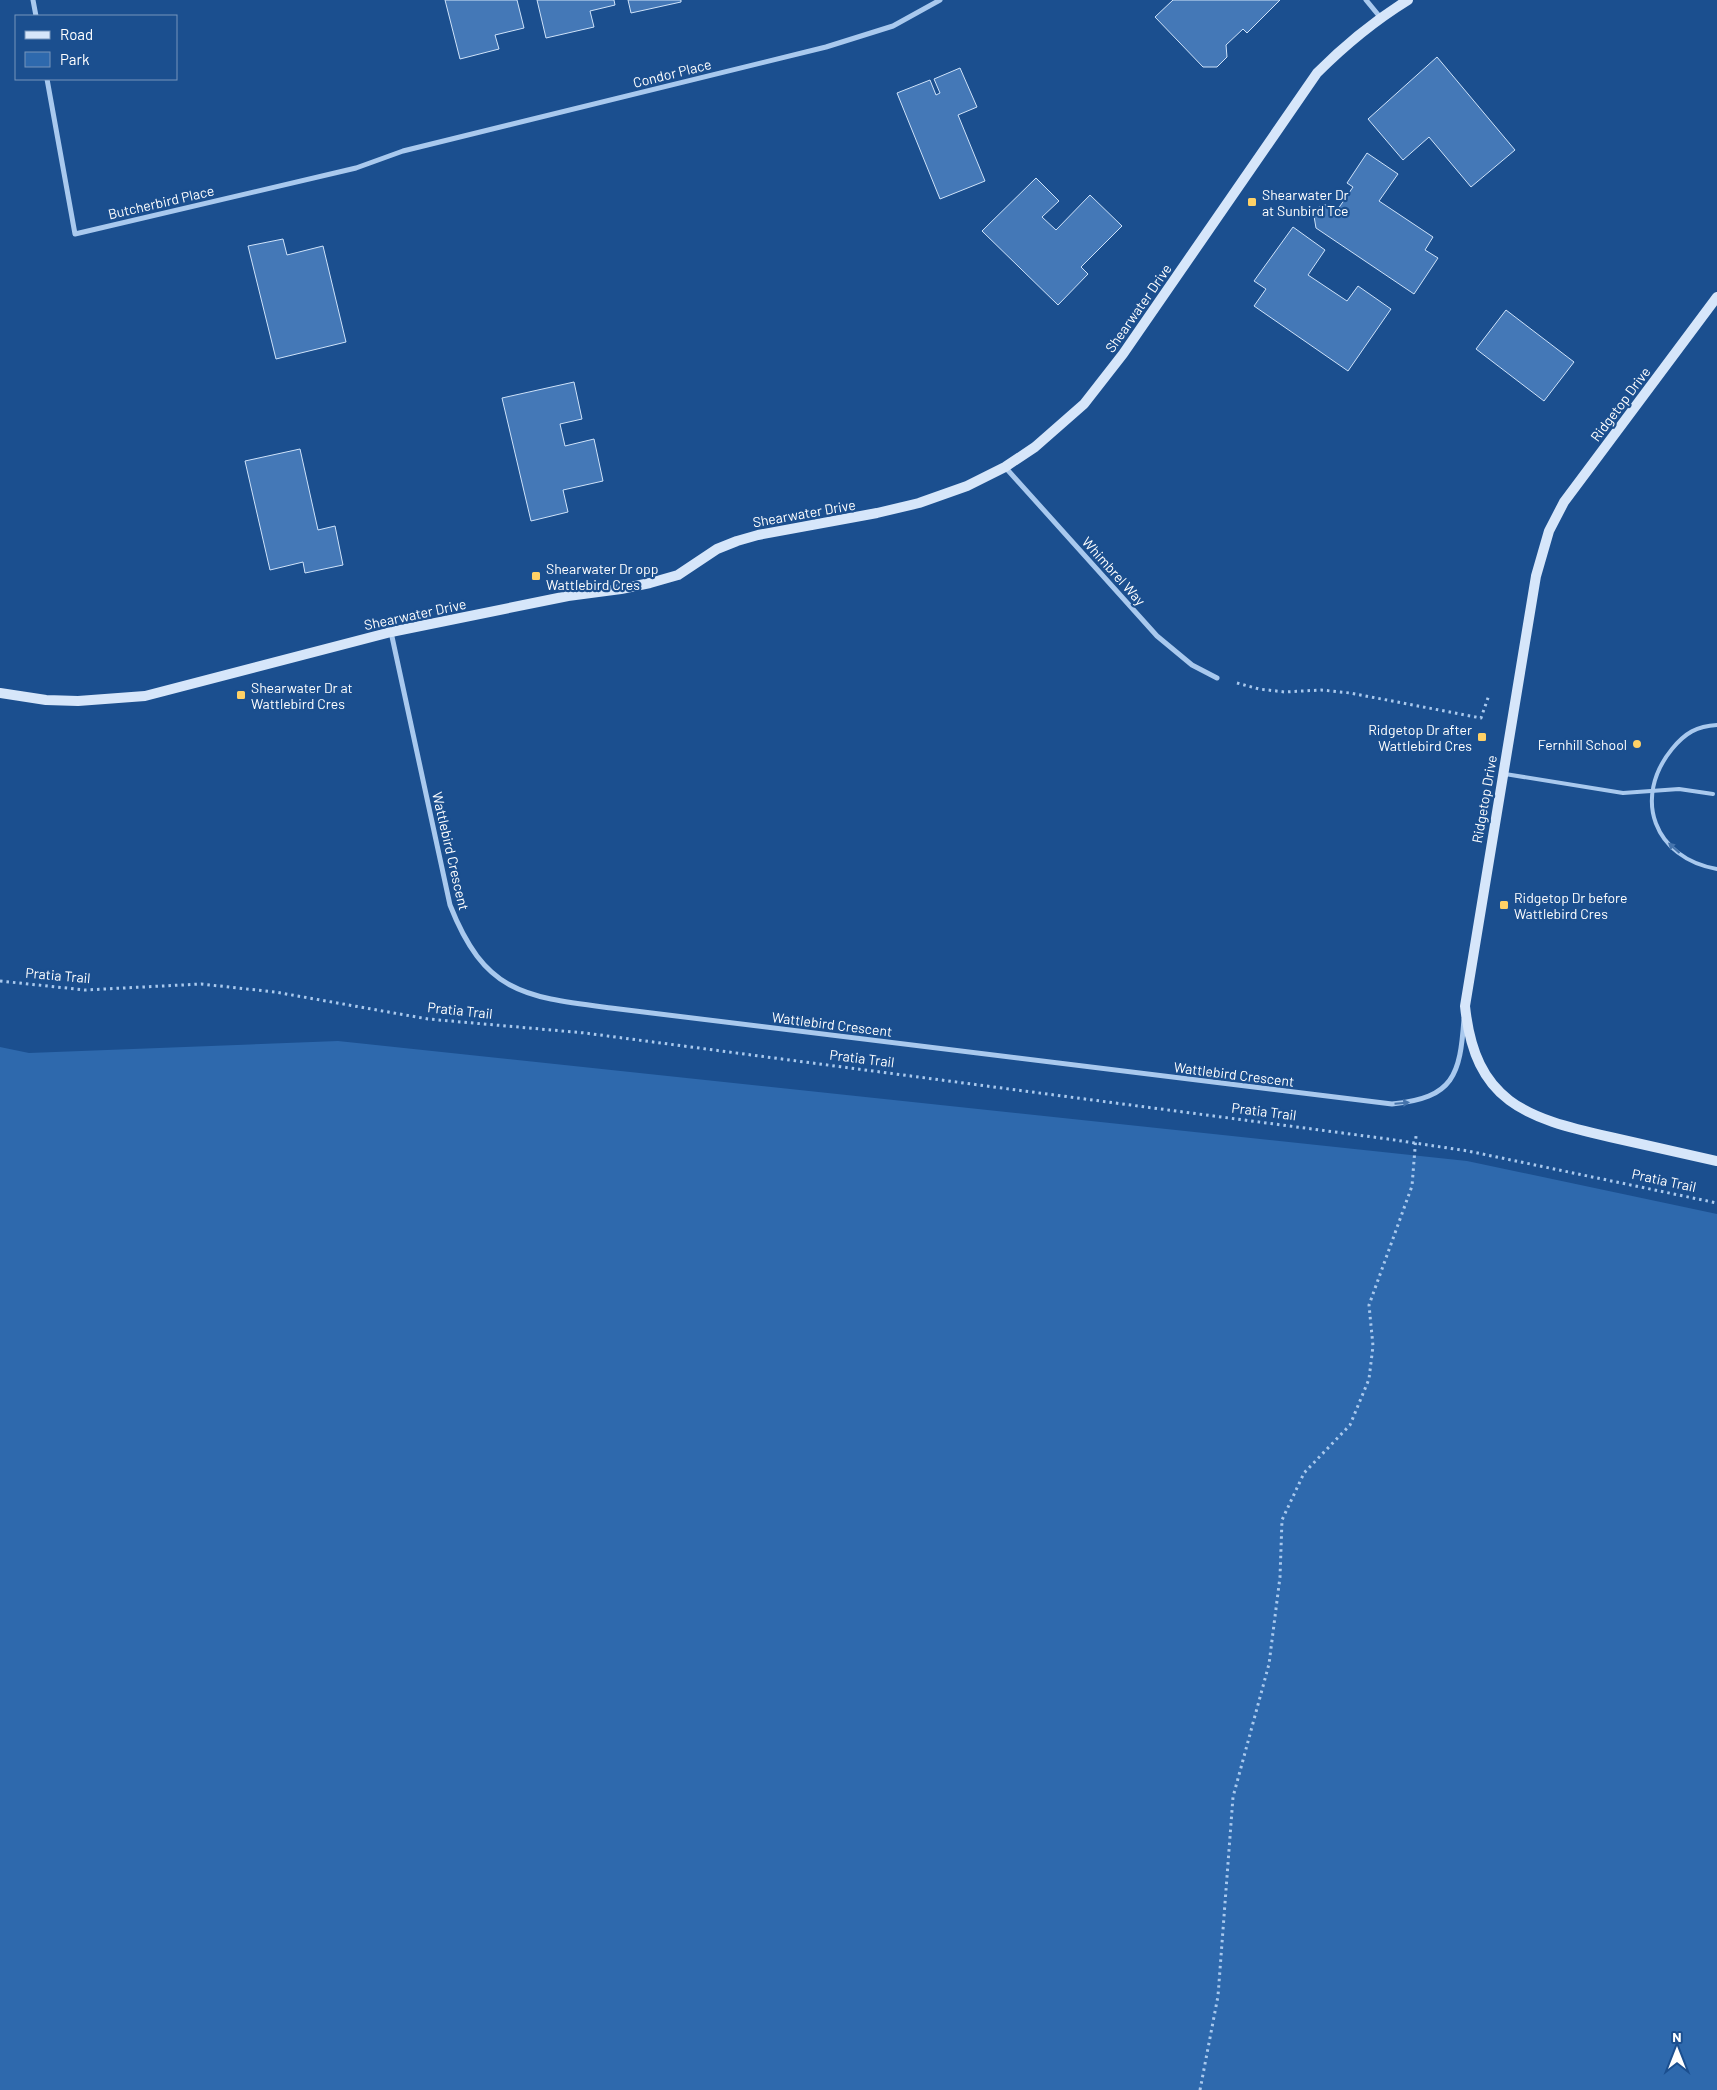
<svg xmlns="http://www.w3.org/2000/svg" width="1717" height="2090" viewBox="0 0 1717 2090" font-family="Barlow,sans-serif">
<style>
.green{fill:#2e69ad}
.building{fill:#4478b7;stroke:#cfe3fa}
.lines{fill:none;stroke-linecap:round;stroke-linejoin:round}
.path{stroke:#a9c9ee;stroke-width:3;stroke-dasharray:2.5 4;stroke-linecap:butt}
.lane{stroke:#a9c9ee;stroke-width:4}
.street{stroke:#a9c9ee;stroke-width:5}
.secondary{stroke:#d6e6fa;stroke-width:10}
.oneway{fill:#4674ac}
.poi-dot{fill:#ffd166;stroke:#1b4f8f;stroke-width:2}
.labels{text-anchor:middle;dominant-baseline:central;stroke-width:4.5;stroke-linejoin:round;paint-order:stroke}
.street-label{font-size:14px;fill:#fff;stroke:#1b4f8f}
.poi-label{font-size:14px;fill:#fff;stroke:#1b4f8f;text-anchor:start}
</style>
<rect width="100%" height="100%" fill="#1b4f8f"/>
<polygon class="green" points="338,1041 1467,1161 1717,1214 1717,2090 0,2090 0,1047 29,1053"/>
<g class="building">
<polygon points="445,0 517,0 524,28 495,35 499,49 460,59"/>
<polygon points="537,0 614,0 615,5 590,11 594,27 546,38"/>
<polygon points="628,0 681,0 681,2 631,13"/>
<polygon points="1173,0 1280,0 1247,33 1243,29 1226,45 1227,57 1217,67 1203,67 1155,17"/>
<polygon points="1437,57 1515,150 1471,187 1429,137 1403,160 1368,119"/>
<polygon points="960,68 977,107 958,115 985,181 940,199 897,93 930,80 936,95 940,93 934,79"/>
<polygon points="1367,153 1398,174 1379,201 1433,237 1425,250 1438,258 1414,294 1316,228 1314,216 1321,205 1332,205 1338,209 1353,187 1347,183"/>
<polygon points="1036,178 1059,201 1042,217 1056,230 1090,195 1122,226 1081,267 1088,274 1058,305 982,231"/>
<polygon points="1293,227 1325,250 1308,275 1347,301 1358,286 1391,309 1348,371 1254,306 1266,289 1254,281"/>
<polygon points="283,239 287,255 323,246 346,342 276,359 248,246"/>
<polygon points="1506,310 1574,362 1544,401 1476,349"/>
<polygon points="574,382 582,419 560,424 565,446 594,439 603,481 563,490 568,512 531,521 502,398"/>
<polygon points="300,449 318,530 335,526 343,565 305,573 303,562 270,570 245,461"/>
</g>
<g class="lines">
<g class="path">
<polyline points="1237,683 1259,689 1285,692 1321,690 1350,693 1481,718 1489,695"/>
<polyline points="0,981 85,990 201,984 275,992 428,1019 585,1033 1388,1139 1468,1151 1717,1203"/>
<polyline points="1200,2090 1218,1996 1233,1797 1269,1664 1280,1577 1282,1520 1304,1473 1350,1425 1369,1379 1373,1346 1369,1305 1412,1186 1416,1136"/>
</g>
<g class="lane">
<path d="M1717,725C1697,726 1685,733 1672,749C1632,798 1654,858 1717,869"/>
<polyline points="1505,774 1623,793 1679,789 1713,794"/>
</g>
<g class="street">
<polyline points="33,0 36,16"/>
<polyline points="1366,0 1380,17"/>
<polyline points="47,79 75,234 356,168 403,151 826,47 893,26 940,0"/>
<polyline points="1005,467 1157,636 1192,665 1217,678"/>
<path d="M391,632L450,905C485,994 525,997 611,1008L1392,1104C1454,1098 1460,1075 1464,1019"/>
</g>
<g class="secondary">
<path d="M1717,297L1564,502L1549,531L1536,576L1465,1006C1475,1102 1525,1118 1610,1137C1645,1145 1681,1153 1717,1161"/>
<path d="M0,693L46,700L78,701L145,696L391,632L568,596L621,589L650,583L678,575L717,549L737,541L758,535L877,513L919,503L967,486L1005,467L1035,447L1084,404L1123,354L1317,73C1345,45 1374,21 1408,0"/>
</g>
</g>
<defs><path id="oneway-solid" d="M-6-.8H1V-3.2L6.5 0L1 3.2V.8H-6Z" transform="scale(1.25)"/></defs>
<g class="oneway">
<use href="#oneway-solid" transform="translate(1674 848) rotate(-138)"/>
<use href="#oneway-solid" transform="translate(1402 1103) rotate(-5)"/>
</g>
<g class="poi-dot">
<rect x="1247" y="197" width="10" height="10" rx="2.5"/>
<rect x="531" y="571" width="10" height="10" rx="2.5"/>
<rect x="236" y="690" width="10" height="10" rx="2.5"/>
<rect x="1477" y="732" width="10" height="10" rx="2.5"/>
<circle cx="1637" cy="744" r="5"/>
<rect x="1499" y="900" width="10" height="10" rx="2.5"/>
</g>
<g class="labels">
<g class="street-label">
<text transform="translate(672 73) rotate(-14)">Condor Place</text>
<text transform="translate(161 202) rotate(-13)">Butcherbird Place</text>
<text transform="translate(1138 308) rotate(-55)">Shearwater Drive</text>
<text transform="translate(1620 404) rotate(-53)">Ridgetop Drive</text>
<text transform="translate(804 513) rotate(-10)">Shearwater Drive</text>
<text transform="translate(1114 571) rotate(48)">Whimbrel Way</text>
<text transform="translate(415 614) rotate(-12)">Shearwater Drive</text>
<text transform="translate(1484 799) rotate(-80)">Ridgetop Drive</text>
<text transform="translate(451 851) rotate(77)">Wattlebird Crescent</text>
<text transform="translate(58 975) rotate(5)">Pratia Trail</text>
<text transform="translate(460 1010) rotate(6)">Pratia Trail</text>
<text transform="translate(832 1024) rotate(7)">Wattlebird Crescent</text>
<text transform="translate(862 1058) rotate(7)">Pratia Trail</text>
<text transform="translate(1234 1074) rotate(7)">Wattlebird Crescent</text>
<text transform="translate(1264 1111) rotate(7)">Pratia Trail</text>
<text transform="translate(1664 1180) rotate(12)">Pratia Trail</text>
</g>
<g class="poi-label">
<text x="1262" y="194">Shearwater Dr<tspan x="1262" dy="16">at Sunbird Tce</tspan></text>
<text x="546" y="568">Shearwater Dr opp<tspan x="546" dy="16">Wattlebird Cres</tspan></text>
<text x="251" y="687">Shearwater Dr at<tspan x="251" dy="16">Wattlebird Cres</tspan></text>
<text x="1472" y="729" text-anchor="end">Ridgetop Dr after<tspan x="1472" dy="16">Wattlebird Cres</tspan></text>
<text x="1627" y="744" text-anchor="end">Fernhill School</text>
<text x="1514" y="897">Ridgetop Dr before<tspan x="1514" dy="16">Wattlebird Cres</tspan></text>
</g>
</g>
<rect x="15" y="15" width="162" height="65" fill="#1b4f8f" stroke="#7695bc"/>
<rect x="25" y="31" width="25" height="8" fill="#d6e6fa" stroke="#7695bc"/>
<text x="60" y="40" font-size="15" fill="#ffffff">Road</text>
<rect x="25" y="52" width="25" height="15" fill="#2e69ad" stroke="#7695bc"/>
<text x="60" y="65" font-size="15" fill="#ffffff">Park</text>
<g transform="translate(1677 2050)" stroke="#1b4f8f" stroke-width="4" paint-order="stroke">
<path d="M0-4L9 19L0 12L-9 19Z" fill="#ffffff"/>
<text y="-8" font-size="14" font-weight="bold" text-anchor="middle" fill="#ffffff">N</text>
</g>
</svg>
